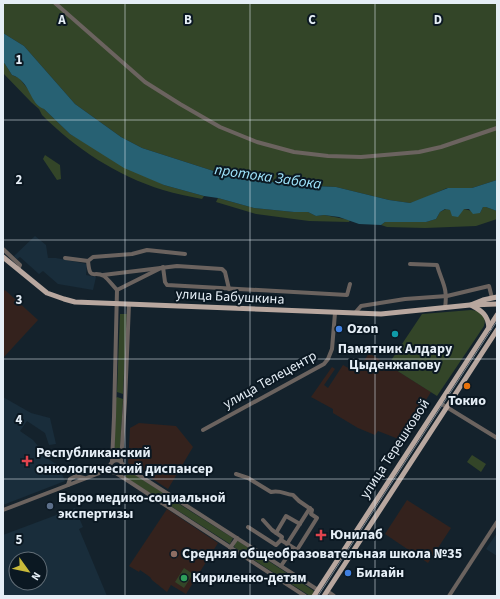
<svg xmlns="http://www.w3.org/2000/svg" width="500" height="599" viewBox="0 0 500 599" font-family="'Source Sans 3',sans-serif">
<style>
.built{fill:#192d3b;fill-rule:evenodd}
.education{fill:#34221d}
.green{fill:#334528}
.water{fill:#276173}
.lines{fill:none;stroke-linecap:round;stroke-linejoin:round}
.minor{stroke:#6b635f;stroke-width:4}
.major{stroke:#b8a79f;stroke-width:5}
.tram{stroke:#78838c;stroke-width:1}
.grid{fill:none;stroke:#e5eef6;stroke-width:1;stroke-opacity:0.55}
.shop-dot{fill:#3f7fe0;stroke:#0b1822;stroke-width:1.5}
.culture-dot{fill:#0f9aa8;stroke:#0b1822;stroke-width:1.5}
.food-dot{fill:#e8710a;stroke:#0b1822;stroke-width:1.5}
.health-dot{fill:#e0444e;stroke:#0b1822;stroke-width:1.5}
.service-dot{fill:#5c6f8a;stroke:#0b1822;stroke-width:1.5}
.education-dot{fill:#8d6e63;stroke:#0b1822;stroke-width:1.5}
.leisure-dot{fill:#2e9e5b;stroke:#0b1822;stroke-width:1.5}
.labels{text-anchor:middle;dominant-baseline:central;stroke-width:4;stroke-linejoin:round;paint-order:stroke}
.street-label{font-size:14px;fill:#e5eef6;stroke:#0b1822}
.poi-label{font-size:14px;font-weight:bold;fill:#e5eef6;stroke:#0b1822;text-anchor:start}
.water-label{font-size:15px;font-style:italic;fill:#a0e6fe;stroke:#0b1822}
.grid-label{font-size:13px;text-anchor:middle;font-weight:bold;fill:#e5eef6;stroke:#0b1822;stroke-width:4;stroke-linejoin:round;paint-order:stroke}
</style>
<rect width="100%" height="100%" fill="#14222c"/>
<g class="built">
<polygon points="35,236 46,245 48,258 56,258 87,264 86,275 96,277 93,290 58,284 43,271 39,274 20,257 17,259 14,256"/>
<polygon points="3,397 31,413 50,418 56,444 49,445 45,433 27,421 20,431 33,440 42,451 43,456 58,465 65,481 3,505"/>
<path d="M75,508L83,527L79,529L107,596H4L3,535ZM16,559H40V583H16Z"/>
<polygon points="497,533 497,556 486,549"/>
</g>
<g class="education">
<polygon points="5,290 38,320 3,358 3,292"/>
<polygon points="369,353 431,392 401,440 378,431 375,435 358,428 333,413 333,409 311,397 332,367 335,369 324,385 328,388 343,365 350,369 354,362 361,366"/>
<polygon points="139,423 176,426 193,447 168,489 128,463 130,428"/>
<polygon points="407,500 451,528 428,563 385,534"/>
<polygon points="167,509 218,543 186,594 171,585 167,592 152,580 150,577 140,570 139,572 129,566"/>
</g>
<g class="green">
<polygon points="3,3 497,3 497,180 472,188 447,188 420,200 410,203 389,200 336,187 293,185 226,175 142,148 121,137 75,104 24,46 3,33"/>
<path d="M3,62L5,64L12,75L19,78L44,109L70,134L164,185L204,196L202,199C189,196 176,194 163,190C117,176 75,148 42,115L39,109L31,102L3,73Z"/>
<polygon points="45,155 60,165 61,179 57,180 43,159"/>
<polygon points="218,198 254,208 294,212 308,212 316,216 324,215 350,220 349,222 309,221 256,214 216,202"/>
<polygon points="483,207 486,207 497,211 497,219 476,226 425,228 387,227 381,225 385,222 426,222 436,219 440,212 446,209 450,210 464,209 480,213"/>
<path d="M471,310C481,311 487,316 484,326L437,396L388,365L422,314Z"/>
<polygon points="120,314 127,314 123,394 117,392"/>
<polygon points="117,397 123,399 120,452 114,452 116,398"/>
<polygon points="472,455 486,464 481,472 467,462"/>
<polygon points="129,471 165,494 162,499 161,500 125,477"/>
<polygon points="168,497 233,538 230,544 166,503"/>
<polygon points="236,541 238,541 314,591 312,596 310,596 234,547"/>
<polygon points="184,568 193,574 184,588 175,582"/>
</g>
<path class="water" d="M3,33L24,46L75,104L121,137L142,148L226,175L293,185L336,187L389,200L410,203L448,188H472L497,180V211L486,207H483L480,213L473,214L469,209H464L458,217L452,216L450,210L445,209L440,212L436,219L426,222H385L381,225L359,224L339,217L324,215L316,216L308,212H294L254,208L218,198L204,196L164,185L124,168L70,134L44,109C29,104 31,81 12,75L5,64L3,62Z"/>
<g class="lines">
<g class="minor">
<polyline points="55,3 145,82 180,104 220,127 257,142 294,152 328,156 361,157 419,152 441,147 497,128"/>
<polyline points="3,249 20,265 18,269"/>
<polyline points="65,258 88,261"/>
<path d="M410,264L437,265C442,283 448,287 445,308"/>
<polyline points="103,275 177,266 222,269 225,272 229,289"/>
<polyline points="117,290 163,267 165,282 167,285 347,295 350,284"/>
<polyline points="355,313 361,306 405,299 447,296 489,286 492,298"/>
<polyline points="440,403 497,438"/>
<polyline points="203,430 324,364 328,359 332,349 335,313"/>
<polyline points="121,461 125,402 129,304"/>
<polyline points="123,465 318,590"/>
<path d="M110,469V465L112,462L114,417L117,290C113,286 108,279 104,276C93,270 90,282 88,261L93,257L132,254L147,250L185,254"/>
<path d="M110,469L112,472L116,473L121,471C126,464 119,457 112,462"/>
<polyline points="116,473 305,596"/>
<path d="M236,474L248,478L271,492C281,490 284,494 293,495L299,501L312,510L311,514L317,518L297,550L281,540"/>
<polyline points="68,485 70,479 76,476 84,478"/>
<polyline points="162,503 168,494"/>
<polyline points="3,510 110,469"/>
<polyline points="248,527 276,545 281,540 282,537 272,530 263,520"/>
<polyline points="276,533 286,516 300,524"/>
<polyline points="287,544 310,508"/>
<polyline points="230,548 237,538"/>
<polyline points="281,566 293,548"/>
<polyline points="327,591 334,596"/>
<polyline points="449,596 497,522"/>
</g>
<g class="major">
<polyline points="3,257 47,293 64,299 75,302 381,314 470,305 497,304"/>
<polyline points="473,304 483,300 497,297"/>
<path d="M471,305C482,311 488,315 489,328"/>
<polyline points="314,596 497,315"/>
<polyline points="324,596 497,330"/>
</g>
<polyline class="tram" points="318,596 497,321"/>
</g>
<path class="grid" d="M125,3V596M250,3V596M375,3V596M3,120H497M3,240H497M3,359H497M3,479H497"/>
<g class="shop-dot">
<circle cx="339" cy="329" r="4"/>
<circle cx="348" cy="573" r="4"/>
</g>
<circle class="culture-dot" cx="395" cy="334" r="4"/>
<circle class="food-dot" cx="467" cy="386" r="4"/>
<g class="health-dot">
<path d="M25 455h4v4h4v4h-4v4h-4v-4h-4v-4h4z"/>
<path d="M319 529h4v4h4v4h-4v4h-4v-4h-4v-4h4z"/>
</g>
<circle class="service-dot" cx="50" cy="506" r="4"/>
<circle class="education-dot" cx="174" cy="554" r="4"/>
<circle class="leisure-dot" cx="184" cy="578" r="4"/>
<g class="labels">
<g class="street-label">
<text transform="translate(230 297) rotate(3)">улица Бабушкина</text>
<text transform="translate(270 380) rotate(-29)">улица Телецентр</text>
<text transform="translate(395 449) rotate(-57)">улица Терешковой</text>
</g>
<g class="poi-label">
<text x="347" y="329">Ozon</text>
<text x="395" y="349" text-anchor="middle">Памятник Алдару<tspan x="395" dy="16">Цыденжапову</tspan></text>
<text x="467" y="401" text-anchor="middle">Токио</text>
<text x="36" y="453">Республиканский<tspan x="36" dy="16">онкологический диспансер</tspan></text>
<text x="58" y="498">Бюро медико-социальной<tspan x="58" dy="16">экспертизы</tspan></text>
<text x="330" y="535">Юнилаб</text>
<text x="182" y="554">Средняя общеобразовательная школа №35</text>
<text x="356" y="573">Билайн</text>
<text x="192" y="578">Кириленко-детям</text>
</g>
<g class="water-label">
<text transform="translate(268 177) rotate(8)">протока Забока</text>
</g>
</g>
<g class="grid-label">
<text x="62" y="24">A</text>
<text x="188" y="24">B</text>
<text x="312" y="24">C</text>
<text x="438" y="24">D</text>
<text x="19" y="64">1</text>
<text x="19" y="184">2</text>
<text x="19" y="304">3</text>
<text x="19" y="424">4</text>
<text x="19" y="544">5</text>
</g>
<rect width="500" height="599" fill="none" stroke="#e5eef6" stroke-width="8"/>
<g transform="translate(28 571) rotate(123)"><circle r="19" fill="#0b1822" stroke="#626e77"/>
<path d="M0-3L7 15L0 10L-7 15Z" fill="#c9ba3a"/>
<text y="-6" font-size="11" font-weight="bold" text-anchor="middle" fill="#e5eef6">N</text>
</g>
</svg>
